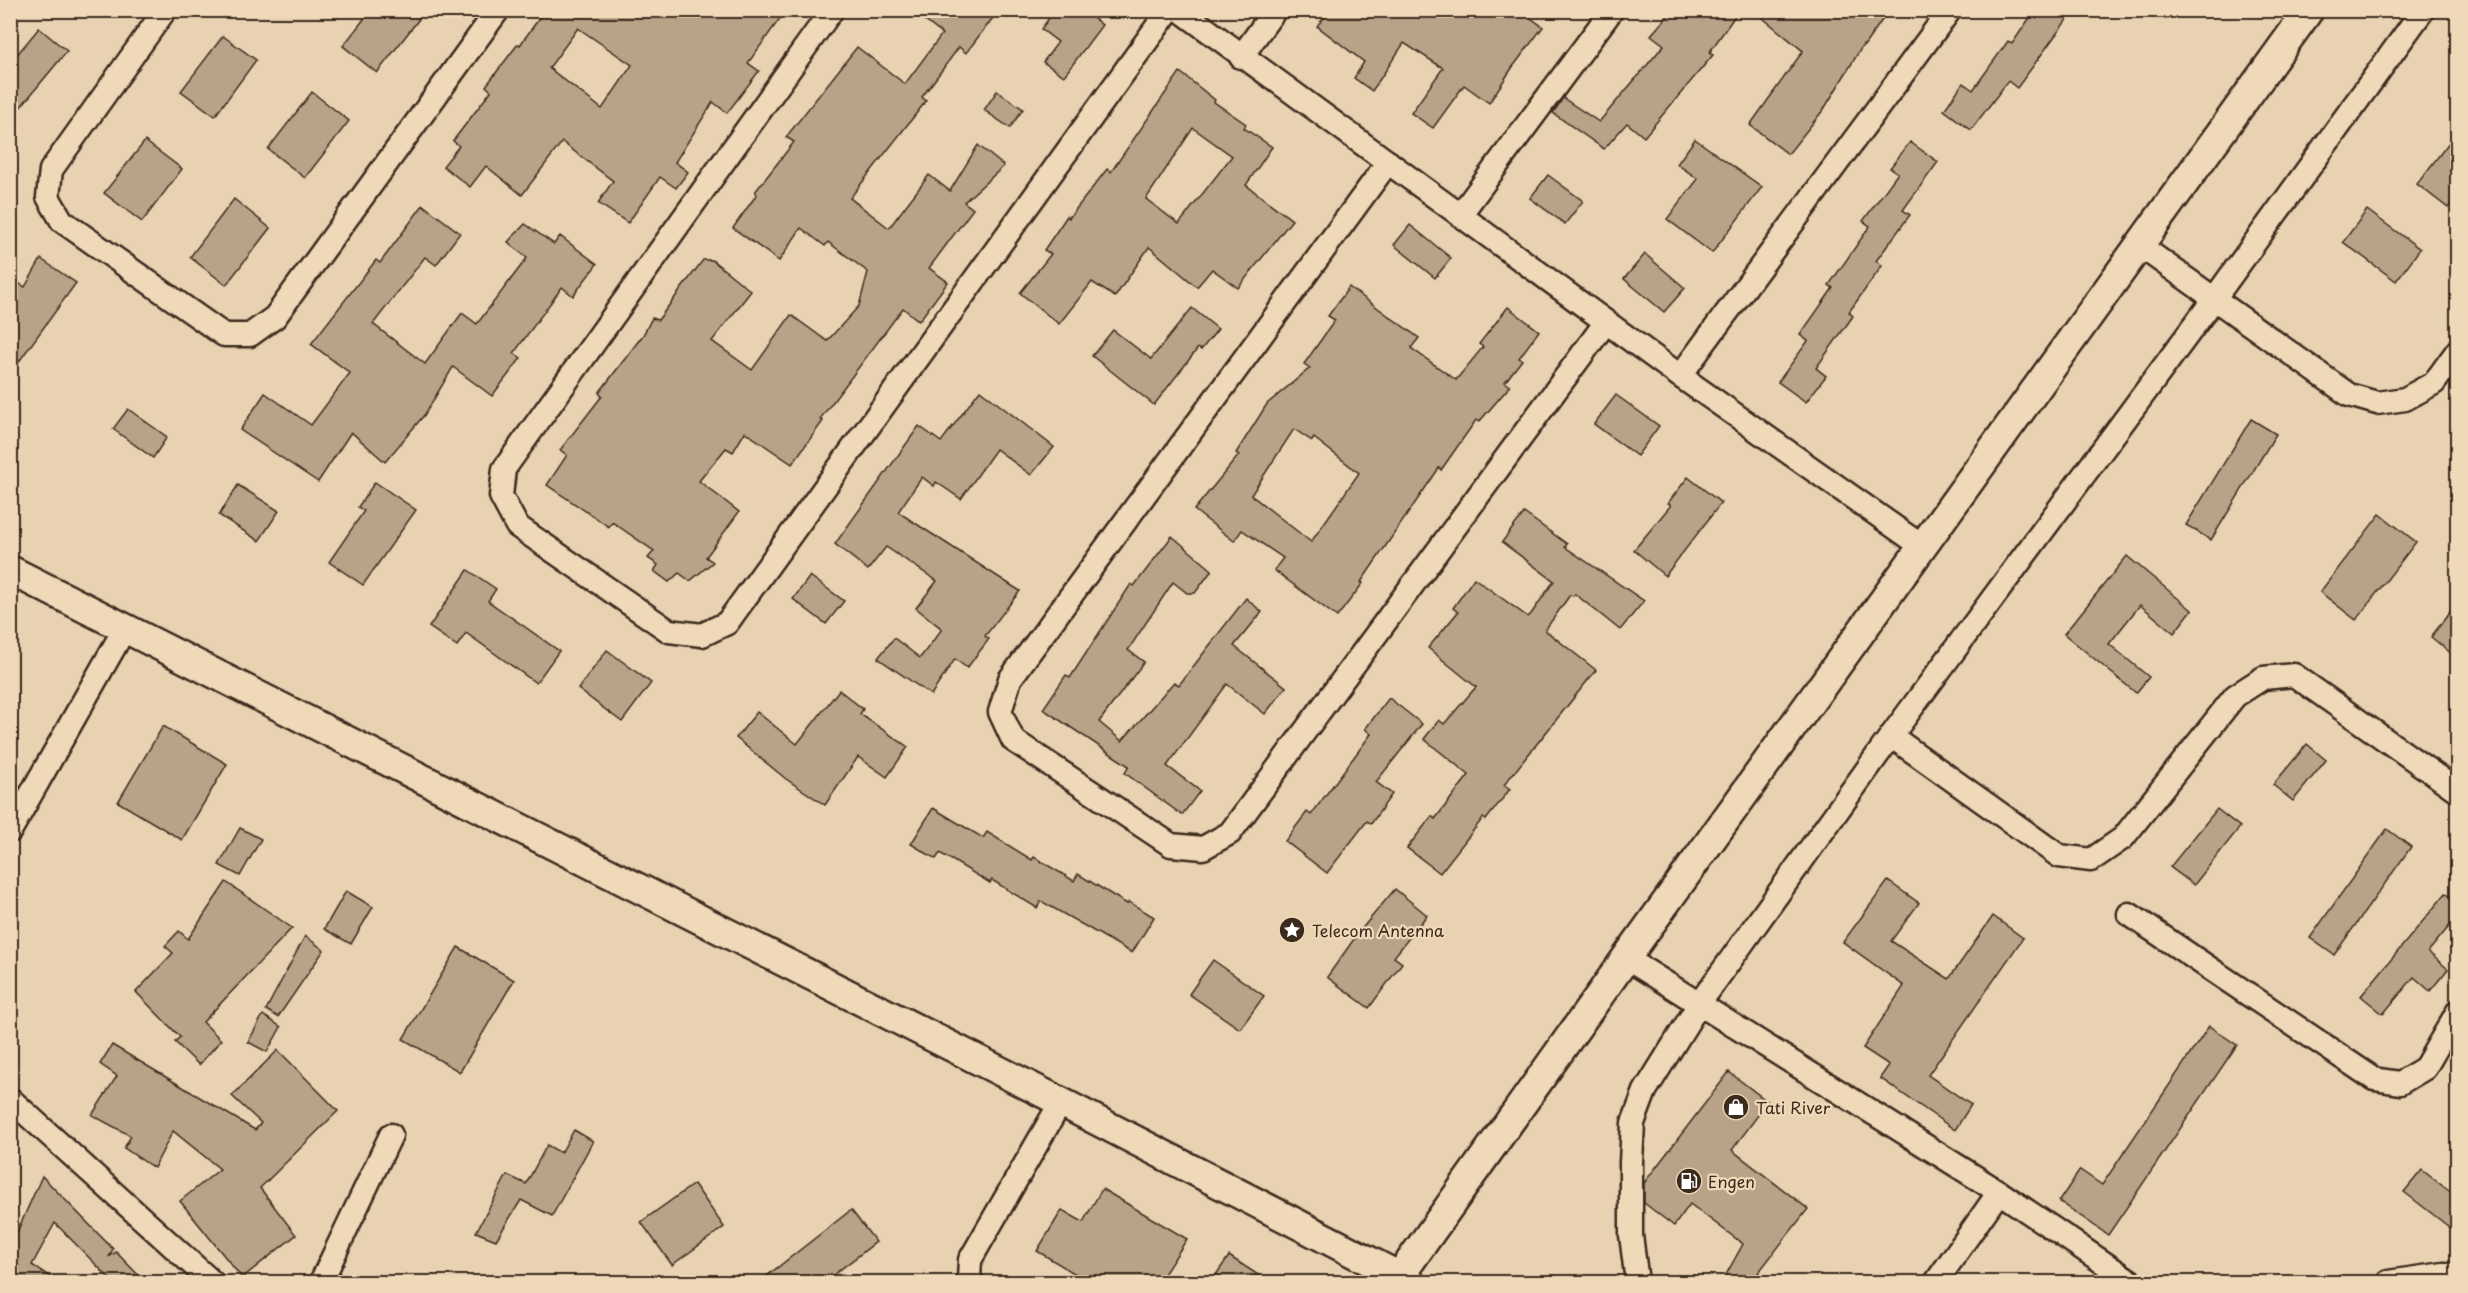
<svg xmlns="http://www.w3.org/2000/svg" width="2468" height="1293" viewBox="0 0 2468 1293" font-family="'Playpen Sans',sans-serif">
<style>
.building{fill:#b8a388;stroke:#3b2a1e;stroke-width:1.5;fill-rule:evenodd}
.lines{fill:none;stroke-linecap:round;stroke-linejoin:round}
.minor-casing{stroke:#3b2a1e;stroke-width:27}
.tertiary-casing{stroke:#3b2a1e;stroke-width:33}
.minor{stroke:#f0d9b8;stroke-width:22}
.tertiary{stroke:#f0d9b8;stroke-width:28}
.labels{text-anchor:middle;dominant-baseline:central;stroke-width:4.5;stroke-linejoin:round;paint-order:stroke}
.poi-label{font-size:16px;fill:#3b2a1e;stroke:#f0d9b8;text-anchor:start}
</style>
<rect width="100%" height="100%" fill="#e9d2b2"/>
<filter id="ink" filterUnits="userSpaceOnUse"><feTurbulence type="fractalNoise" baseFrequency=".0167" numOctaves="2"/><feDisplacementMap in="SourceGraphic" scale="12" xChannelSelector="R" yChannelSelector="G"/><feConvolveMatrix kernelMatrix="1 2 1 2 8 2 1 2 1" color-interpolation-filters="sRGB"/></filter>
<g filter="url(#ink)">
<g class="building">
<polygon points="371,10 408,10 419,19 377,73 343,46"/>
<path d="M545,10H786L748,63L759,71L727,113L713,102L675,162L688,172L676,188L660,177L628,223L598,203L613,181L562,142L522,195L486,166L470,187L443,166L459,146L453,141L491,91L486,86L518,44L520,45ZM578,28L632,65L602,109L549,68Z"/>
<polygon points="911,10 999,10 966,53 959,47 922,97 926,101 850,198 889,228 929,175 950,191 978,145 1004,166 964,202 973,209 929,268 948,282 919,321 903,308 820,419 823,421 792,464 745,432 733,452 726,448 699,481 739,512 706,557 713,562 690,581 679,573 669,582 654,571 658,565 648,558 654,551 612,522 609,527 547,485 567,455 560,450 602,396 599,393 643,335 652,318 658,320 703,260 712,260 751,291 712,341 752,370 791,315 827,341 859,306 868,272 828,242 825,246 801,228 779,261 733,228 757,194 755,192 794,142 786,137 857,47 905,84 942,34"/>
<polygon points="1055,10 1083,10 1102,25 1064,76 1043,62 1058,42 1041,29"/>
<polygon points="1330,10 1520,10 1543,27 1512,68 1489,103 1464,85 1433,128 1411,113 1443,68 1404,43 1372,91 1354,78 1364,62 1317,26"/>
<polygon points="1673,10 1739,10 1709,53 1713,55 1644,137 1627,123 1604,149 1553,113 1563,98 1599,122 1664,45 1651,35"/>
<polygon points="1753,10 1889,10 1864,46 1863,45 1824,109 1788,154 1750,125 1803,51"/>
<polygon points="2035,10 2074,10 2017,88 2008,81 1971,130 1944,110 1963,83 1973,90 2008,41 2012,44"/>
<polygon points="39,28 67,51 10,120 10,63"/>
<polygon points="223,36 256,60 215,116 181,91"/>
<path d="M1180,72L1215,100L1214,102L1246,124L1244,128L1272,147L1246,185L1292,220L1238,288L1212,269L1197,287L1149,247L1115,297L1092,282L1059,324L1020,293L1051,254L1044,250L1067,216L1069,218L1107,169L1111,172ZM1193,128L1232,156L1179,224L1146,199Z"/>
<polygon points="997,91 1023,109 1010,128 984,110"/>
<polygon points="312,92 349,121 305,178 268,149"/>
<polygon points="2457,132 2457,196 2448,208 2417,184"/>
<polygon points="1695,139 1762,187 1712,253 1667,219 1698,179 1677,164"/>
<polygon points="145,141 182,169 142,222 104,193"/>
<polygon points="1910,142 1938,162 1903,210 1910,215 1876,261 1882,266 1849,312 1853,316 1816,368 1826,376 1806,402 1778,382 1808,341 1800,335 1833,288 1829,285 1870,226 1863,221 1898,173 1890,168"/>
<polygon points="1548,175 1583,201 1565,224 1530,198"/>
<polygon points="234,199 270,228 226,285 190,257"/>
<polygon points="423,205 460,233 436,265 425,257 373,324 425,364 462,313 477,324 527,258 508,242 525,224 554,244 560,236 597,264 573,296 562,287 514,353 521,358 492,396 453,367 425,414 385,462 351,432 318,482 240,430 265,393 311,425 350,373 311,344 376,260 380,263"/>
<polygon points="2367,210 2420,249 2396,281 2343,242"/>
<polygon points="1410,225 1451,258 1435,278 1394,245"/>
<polygon points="1645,254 1685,288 1664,312 1624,279"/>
<polygon points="41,259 76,283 10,374 10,278 25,287"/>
<path d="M1349,287L1419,338L1411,348L1456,380L1483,347L1479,344L1508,307L1539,331L1519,358L1522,360L1505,382L1510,386L1479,422L1476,420L1441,470L1439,468L1361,582L1363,583L1337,617L1274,570L1283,558L1242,530L1234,541L1194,510L1239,455L1236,453L1267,404L1310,368L1304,364L1335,320L1328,316ZM1294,429L1312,441L1314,438L1359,473L1311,542L1251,495Z"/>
<polygon points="1192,308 1218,329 1201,350 1198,348 1154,405 1092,356 1113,330 1151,359"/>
<polygon points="980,390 1054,447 1031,475 996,449 961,499 936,482 934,486 922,477 898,512 1020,591 985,636 989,639 967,668 955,659 931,695 878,658 894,638 920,658 942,629 916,608 937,581 886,547 868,570 835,544 919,426 941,442"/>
<polygon points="1616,395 1659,426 1637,456 1594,424"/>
<polygon points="128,409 167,437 153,458 113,429"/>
<polygon points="2251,419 2276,434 2211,540 2186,525"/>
<polygon points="1688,477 1721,503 1665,576 1634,550 1671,505 1668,503"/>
<polygon points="375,482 416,510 363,585 329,562 364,511 358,507"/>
<polygon points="238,485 279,511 259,541 219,515"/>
<polygon points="1524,513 1567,544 1565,547 1644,601 1620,630 1575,594 1573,596 1570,595 1545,630 1596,670 1504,785 1510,789 1486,820 1483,818 1440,873 1407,848 1432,816 1435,819 1469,775 1424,739 1439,720 1444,724 1476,687 1428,648 1458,612 1453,608 1474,578 1528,617 1531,614 1554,581 1502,542"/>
<polygon points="2380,514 2416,542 2356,620 2320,592"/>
<polygon points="1172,536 1212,570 1195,593 1187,593 1173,582 1128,650 1144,662 1099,722 1122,741 1174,682 1179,685 1246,598 1262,612 1234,646 1286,687 1265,714 1227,684 1167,766 1200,791 1182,815 1125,773 1129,766 1043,709 1066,675 1070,678 1131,584 1134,586"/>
<polygon points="2127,556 2192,610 2174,633 2140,605 2109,644 2149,677 2136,693 2064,634"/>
<polygon points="468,570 496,589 488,601 559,651 536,683 466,633 457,646 429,627"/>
<polygon points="810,576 844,601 826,624 793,599"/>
<polygon points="2457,603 2457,658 2431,637"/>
<polygon points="607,650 651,683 622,722 578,689"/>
<polygon points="839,690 863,709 860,714 908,747 887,777 858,757 825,805 786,779 736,738 757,712 797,744"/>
<polygon points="1389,698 1422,724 1376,782 1392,794 1371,824 1367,821 1327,873 1285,841 1307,812 1311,815 1371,734 1365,729"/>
<polygon points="163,726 227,764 182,840 118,802"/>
<polygon points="2307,744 2326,760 2293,801 2273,785"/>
<polygon points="933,808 983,838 987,832 1032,860 1034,857 1074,881 1078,874 1127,904 1129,902 1154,917 1132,953 1041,901 1037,908 992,880 990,883 940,853 936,859 911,844"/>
<polygon points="2217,809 2240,827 2194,885 2170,867"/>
<polygon points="240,828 261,839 240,876 219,865"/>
<polygon points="2387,829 2411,847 2334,955 2310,938"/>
<polygon points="1888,881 1919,903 1891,941 1949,979 1993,916 2023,938 1928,1075 1971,1105 1955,1130 1880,1078 1889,1065 1863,1048 1904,986 1843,942"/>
<polygon points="226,882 292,928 203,1022 221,1040 199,1065 175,1042 180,1037 136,992 173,953 165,946 179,931 188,939"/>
<polygon points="1395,889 1427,915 1394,957 1402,963 1369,1008 1327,977 1359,932"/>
<polygon points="346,891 373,907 351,944 324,929"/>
<polygon points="2446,893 2457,902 2457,917 2428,952 2448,969 2430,991 2414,977 2383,1014 2361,996"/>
<polygon points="305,936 324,950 278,1017 266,1010"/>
<polygon points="458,947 514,980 460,1072 403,1039"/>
<polygon points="1213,960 1264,996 1240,1029 1189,994"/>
<polygon points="263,1015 281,1027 267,1052 248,1042"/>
<polygon points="2209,1026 2237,1045 2108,1235 2059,1201 2080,1170 2102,1185"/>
<polygon points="112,1045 255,1130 261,1123 232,1096 278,1050 338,1111 260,1188 296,1235 242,1278 180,1201 220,1169 173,1131 154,1168 124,1148 131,1136 92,1115 117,1076 100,1064"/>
<polygon points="1729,1072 1768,1102 1732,1150 1808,1209 1751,1282 1722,1282 1743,1244 1690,1204 1674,1226 1644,1203 1644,1183"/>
<polygon points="574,1130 593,1141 552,1216 521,1200 496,1240 476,1232 507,1175 526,1184 547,1145 561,1153"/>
<polygon points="2422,1170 2457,1197 2457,1233 2404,1192"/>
<polygon points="42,1176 113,1249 109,1257 116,1252 145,1282 113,1282 55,1223 32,1265 58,1282 10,1282 10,1248"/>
<polygon points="694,1184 724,1227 672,1265 641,1222"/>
<polygon points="1102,1189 1187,1239 1159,1282 1089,1282 1037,1251 1062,1210 1083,1222"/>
<polygon points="851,1210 876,1242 824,1282 759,1282"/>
<polygon points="1229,1256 1269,1282 1211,1282"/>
</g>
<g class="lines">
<g class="minor-casing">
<g id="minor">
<polyline points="165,10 51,170 48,197 62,221 224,335 250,335 275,317 498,10"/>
<polyline points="832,10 504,469 501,496 517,526 669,631 702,635 727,623 1169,10"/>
<polyline points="1180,10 1680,376 1923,547"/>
<polyline points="1241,57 1275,10"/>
<polyline points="1388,162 1010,679 1000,712 1013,740 1171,845 1203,848 1230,833 1606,322"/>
<polyline points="1460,215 1612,10"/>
<polyline points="2139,245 2349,395 2377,403 2405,399 2434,383 2458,350"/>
<polyline points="1680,376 1950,10"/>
<polyline points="1891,736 2059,856 2091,860 2123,838 2235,696 2263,678 2294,675 2458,791"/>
<polyline points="10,831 125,628"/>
<polyline points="2129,914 2374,1079 2400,1083 2425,1068 2458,1011"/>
<polyline points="1626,958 1999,1192 2132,1282"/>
<polyline points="10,1099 212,1282"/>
<polyline points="321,1282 391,1135"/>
<polyline points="972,1282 969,1279 970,1260 1061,1102"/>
<polyline points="1637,1282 1631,1235 1631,1162 1633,1123 1645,1091 1699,1004 1891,736 2214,299 2423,10"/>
<polyline points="1936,1282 1999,1192"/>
<polyline points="2388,1282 2444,1274 2458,1275"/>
</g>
</g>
<g class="tertiary-casing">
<g id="tertiary">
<polyline points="10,570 1061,1102 1410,1282"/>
<polyline points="1399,1277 1626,958 2309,10"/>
</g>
</g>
<use href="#minor" class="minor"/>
<use href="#tertiary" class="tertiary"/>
</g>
</g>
<defs>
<g id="sight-disc" transform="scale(1.35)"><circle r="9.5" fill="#3b2a1e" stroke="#f0d9b8"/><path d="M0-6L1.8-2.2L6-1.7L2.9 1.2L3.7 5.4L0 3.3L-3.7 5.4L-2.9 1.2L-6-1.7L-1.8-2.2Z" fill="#fff"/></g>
<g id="shop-disc" transform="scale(1.35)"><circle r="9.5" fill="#3b2a1e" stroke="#f0d9b8"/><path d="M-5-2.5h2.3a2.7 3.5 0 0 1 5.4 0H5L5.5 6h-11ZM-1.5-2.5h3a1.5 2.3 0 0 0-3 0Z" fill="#fff"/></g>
<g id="fuel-disc" transform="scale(1.35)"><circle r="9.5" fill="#3b2a1e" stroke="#f0d9b8"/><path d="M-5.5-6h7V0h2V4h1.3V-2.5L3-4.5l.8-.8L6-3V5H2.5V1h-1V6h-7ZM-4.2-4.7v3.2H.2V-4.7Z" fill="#fff"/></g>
</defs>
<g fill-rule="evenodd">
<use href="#sight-disc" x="1292" y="930"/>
<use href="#shop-disc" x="1736" y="1107"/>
<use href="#fuel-disc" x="1689" y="1181"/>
</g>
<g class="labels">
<g class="poi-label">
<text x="1312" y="930">Telecom Antenna</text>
<text x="1756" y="1107">Tati River</text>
<text x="1708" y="1181">Engen</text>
</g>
</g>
<rect width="2468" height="1293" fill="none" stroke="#f0d9b8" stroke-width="36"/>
<rect x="18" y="18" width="2432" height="1257" fill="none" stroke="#3b2a1e" stroke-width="2" filter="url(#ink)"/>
</svg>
